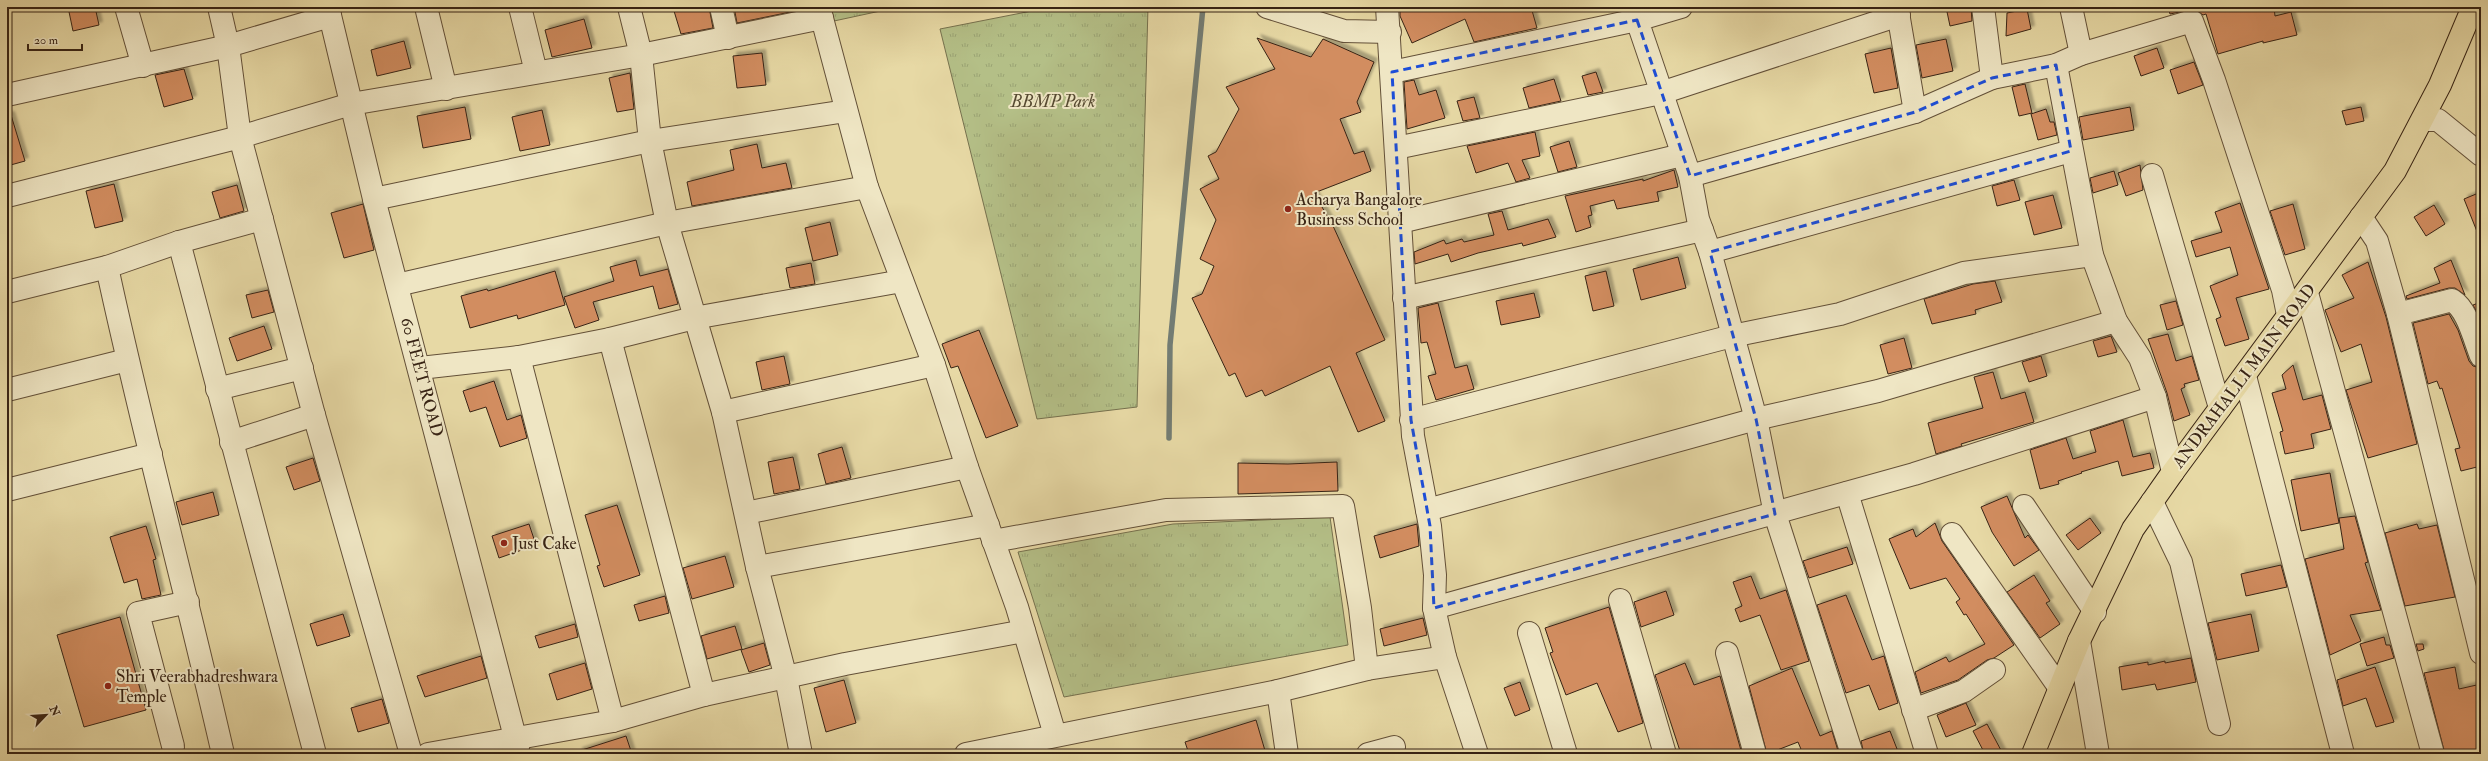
<svg xmlns="http://www.w3.org/2000/svg" width="2488" height="761" viewBox="0 0 2488 761" font-family="'IM FELL Double Pica',serif">
<style>
.park{fill:url(#park-tufts);stroke:#76714e}
.lines{fill:none;stroke-linecap:round;stroke-linejoin:round}
.stream{stroke:#737c73;stroke-width:5.5}
.building{fill:#d28d61;stroke:#372314;filter:url(#shadow)}
.minor-casing{stroke:#635038;stroke-width:24}
.major-casing{stroke:#372314;stroke-width:24}
.minor{stroke:#efe6c4;stroke-width:22}
.major{stroke:#e7d9a5;stroke-width:22}
.marked{fill:none;stroke:#1d4ed8;stroke-width:3;stroke-dasharray:8 5;stroke-linejoin:round}
.poi-dot{fill:#8f2418;stroke:#efe6c4;stroke-width:1.5}
.labels{text-anchor:middle;dominant-baseline:central;stroke-width:4;stroke-linejoin:round;paint-order:stroke}
.park-label{font-size:17px;font-style:italic;fill:#564a31;stroke:#efe6c4}
.poi-label{font-size:17px;fill:#372314;stroke:#efe6c4;text-anchor:start}
.street-label{font-size:17px;fill:#372314;stroke:#efe6c4}
</style>
<defs>
<pattern id="park-tufts" width="24" height="20" patternUnits="userSpaceOnUse"><rect width="24" height="20" fill="#b4bf87"/><path d="M3 7l-1-3M5 7V3M7 7l1-3M15 17l-1-3M17 17v-4M19 17l1-3" fill="none" stroke="#9ba474"/></pattern>
<filter id="shadow"><feDropShadow dx="3.5" dy="-3.5" stdDeviation="1" flood-color="#0004"/></filter>
</defs>
<rect width="100%" height="100%" fill="#e7d9a5"/>
<filter id="stains"><feTurbulence type="fractalNoise" baseFrequency=".005" numOctaves="4"/><feColorMatrix values="0 0 0 0 .2 0 0 0 0 .09 0 0 0 0 .02 0 0 0 .5 -.17"/></filter>
<radialGradient id="worn" r=".72"><stop offset=".6" stop-color="#630" stop-opacity="0"/><stop offset="1" stop-color="#630" stop-opacity=".3"/></radialGradient>
<g class="park">
<polygon points="831,7 899,7 834,21"/>
<polygon points="1052,7 1148,7 1137,407 1037,419 940,29"/>
<polygon points="1330,517 1348,645 1064,697 1018,552 1173,524"/>
</g>
<g class="lines">
<polyline class="stream" points="1169,438 1170,345 1203,7"/>
</g>
<g class="building">
<polygon points="68,7 95,7 99,25 73,31"/>
<polygon points="688,7 709,7 713,28 681,34 674,11"/>
<polygon points="734,7 799,7 800,10 737,23"/>
<polygon points="1400,7 1531,7 1537,28 1474,42 1465,19 1412,43 1400,16"/>
<polygon points="1946,7 1971,7 1972,21 1950,26"/>
<polygon points="2168,7 2274,7 2275,16 2291,12 2297,35 2263,43 2263,41 2218,54 2206,14 2203,15 2194,9 2170,14"/>
<polygon points="2027,9 2031,29 2006,36 2007,13"/>
<polygon points="584,19 592,48 552,57 545,30"/>
<polygon points="1257,38 1311,57 1323,39 1374,62 1357,102 1361,112 1340,119 1354,154 1364,151 1371,171 1314,193 1334,228 1385,340 1356,353 1385,421 1358,432 1330,366 1265,396 1262,390 1246,397 1235,373 1229,376 1192,298 1202,294 1214,266 1200,259 1216,220 1200,189 1219,179 1208,156 1216,152 1239,109 1226,87 1275,69"/>
<polygon points="1946,39 1953,71 1922,78 1916,45"/>
<polygon points="404,41 411,68 377,76 371,50"/>
<polygon points="1891,48 1898,88 1874,93 1865,54"/>
<polygon points="2157,48 2164,68 2141,76 2134,56"/>
<polygon points="762,53 766,85 737,88 733,56"/>
<polygon points="2194,62 2203,85 2178,94 2170,70"/>
<polygon points="184,69 193,99 164,107 155,75"/>
<polygon points="1596,72 1603,92 1588,95 1582,76"/>
<polygon points="630,73 634,109 617,112 609,78"/>
<polygon points="1554,79 1561,101 1529,108 1523,88"/>
<polygon points="1414,80 1419,95 1436,90 1445,118 1407,129 1404,82"/>
<polygon points="2025,84 2032,113 2019,116 2012,87"/>
<polygon points="1474,97 1480,118 1463,121 1457,101"/>
<polygon points="465,107 471,139 423,148 417,116"/>
<polygon points="2130,107 2134,130 2083,140 2079,117"/>
<polygon points="2361,107 2364,121 2346,125 2342,111"/>
<polygon points="2046,109 2050,122 2054,122 2057,135 2038,140 2031,114"/>
<polygon points="542,110 550,145 520,151 512,117"/>
<polygon points="7,115 11,115 25,161 7,166"/>
<polygon points="1535,132 1540,156 1522,160 1530,178 1516,182 1508,163 1476,173 1467,146"/>
<polygon points="1569,141 1577,167 1558,172 1550,147"/>
<polygon points="757,144 762,168 786,163 792,188 692,206 687,182 734,170 730,150"/>
<polygon points="2140,165 2143,190 2126,196 2118,173"/>
<polygon points="1674,170 1678,187 1657,192 1659,201 1617,209 1614,200 1590,206 1592,215 1588,216 1591,227 1576,232 1565,196 1643,179 1643,181"/>
<polygon points="2114,171 2118,185 2093,193 2090,178"/>
<polygon points="2014,180 2020,200 1997,206 1992,186"/>
<polygon points="114,184 123,221 95,228 86,191"/>
<polygon points="237,185 244,211 220,218 212,192"/>
<polygon points="2481,192 2481,238 2480,239 2464,199"/>
<polygon points="2053,195 2062,228 2034,235 2025,202"/>
<polygon points="2240,203 2269,289 2236,298 2249,339 2225,346 2216,319 2221,317 2210,286 2238,275 2230,247 2196,257 2191,241 2222,232 2215,212"/>
<polygon points="363,204 374,250 344,258 331,213"/>
<polygon points="2293,204 2305,249 2285,255 2270,211"/>
<polygon points="2434,205 2445,224 2426,236 2414,217"/>
<polygon points="1502,211 1508,230 1548,219 1556,237 1523,246 1522,243 1478,253 1451,262 1448,254 1415,264 1414,252 1444,240 1446,244 1462,239 1464,242 1494,235 1488,214"/>
<polygon points="830,222 838,255 813,261 805,228"/>
<polygon points="1678,257 1686,288 1641,300 1633,269"/>
<polygon points="636,260 640,276 668,269 678,304 659,309 653,286 593,302 599,320 575,328 564,297 614,281 610,267"/>
<polygon points="2451,260 2465,295 2455,288 2449,288 2407,299 2406,296 2440,283 2434,268"/>
<polygon points="2368,262 2386,317 2417,444 2368,458 2346,390 2372,382 2361,344 2341,352 2325,310 2354,298 2342,275"/>
<polygon points="811,263 815,284 790,288 786,268"/>
<polygon points="555,271 565,305 518,319 517,315 470,328 461,296 487,289 488,291"/>
<polygon points="1606,271 1614,306 1593,311 1585,276"/>
<polygon points="1995,281 2002,302 1975,310 1976,314 1932,324 1924,299 1973,284"/>
<polygon points="268,290 274,312 252,318 246,295"/>
<polygon points="1534,293 1540,317 1501,325 1496,301"/>
<polygon points="2176,301 2183,325 2167,330 2160,305"/>
<polygon points="2481,302 2481,320 2473,305"/>
<polygon points="1438,303 1455,368 1467,365 1474,389 1436,400 1428,376 1436,374 1427,342 1421,343 1418,308"/>
<polygon points="2449,314 2458,330 2469,361 2473,366 2481,368 2481,466 2461,471 2455,449 2460,448 2442,388 2440,389 2437,381 2428,384 2413,323"/>
<polygon points="264,326 272,349 237,361 229,338"/>
<polygon points="979,330 1018,426 986,438 958,366 951,368 942,344"/>
<polygon points="2168,334 2176,361 2192,356 2199,380 2184,384 2185,387 2181,389 2190,415 2174,421 2167,393 2148,339"/>
<polygon points="2111,336 2117,352 2098,357 2093,341"/>
<polygon points="1904,338 1912,368 1888,374 1880,345"/>
<polygon points="784,356 790,384 762,390 756,362"/>
<polygon points="2041,356 2047,376 2029,382 2022,362"/>
<polygon points="2293,365 2303,400 2322,395 2331,429 2311,434 2314,448 2285,454 2280,432 2283,431 2272,393 2286,389 2282,375"/>
<polygon points="1993,372 2001,399 2025,392 2034,422 1961,444 1962,446 1936,454 1928,423 1983,408 1974,377"/>
<polygon points="494,381 507,420 521,415 527,438 500,447 486,407 470,412 463,391"/>
<polygon points="2123,420 2133,457 2150,453 2154,468 2122,476 2118,461 2081,472 2082,473 2058,481 2059,484 2040,489 2030,450 2066,438 2073,459 2096,452 2090,431"/>
<polygon points="842,447 851,478 826,484 818,454"/>
<polygon points="793,457 800,489 774,494 768,462"/>
<polygon points="313,458 320,481 294,490 286,467"/>
<polygon points="1337,462 1338,491 1238,494 1238,463 1288,464"/>
<polygon points="2330,473 2339,523 2301,531 2291,480"/>
<polygon points="213,492 219,515 182,525 176,502"/>
<polygon points="2007,496 2025,538 2028,535 2039,550 2014,566 1992,532 1981,507"/>
<polygon points="617,505 640,575 604,587 597,566 600,565 585,515"/>
<polygon points="2355,516 2368,562 2365,563 2381,610 2350,615 2361,641 2330,655 2305,559 2344,549 2339,518"/>
<polygon points="2090,518 2101,533 2078,550 2066,535"/>
<polygon points="1935,523 1942,541 2014,645 1994,658 1987,660 1958,680 1921,693 1915,672 1946,657 1949,662 1985,644 1966,614 1964,615 1956,602 1960,599 1946,578 1910,589 1889,539 1913,529 1916,537"/>
<polygon points="529,524 536,545 499,558 492,536"/>
<polygon points="1417,524 1419,546 1380,558 1374,536"/>
<polygon points="2417,524 2419,529 2437,525 2455,597 2405,606 2385,533"/>
<polygon points="146,526 156,559 153,560 161,595 142,599 137,579 124,583 110,537"/>
<polygon points="1847,547 1853,564 1809,578 1803,561"/>
<polygon points="725,556 734,587 692,599 683,568"/>
<polygon points="2281,565 2287,587 2246,596 2241,574"/>
<polygon points="2034,575 2050,601 2046,603 2060,624 2040,638 2007,592"/>
<polygon points="1751,576 1760,599 1786,590 1809,661 1781,670 1760,615 1740,622 1735,609 1742,606 1733,582"/>
<polygon points="1666,591 1674,615 1641,627 1634,602"/>
<polygon points="1846,595 1872,660 1884,656 1898,703 1879,710 1869,685 1846,693 1817,605"/>
<polygon points="665,596 669,613 639,621 634,605"/>
<polygon points="1609,607 1643,723 1618,732 1597,683 1566,695 1550,653 1553,652 1545,628"/>
<polygon points="343,614 350,636 317,646 310,624"/>
<polygon points="2251,614 2259,651 2217,660 2208,623"/>
<polygon points="120,617 146,710 84,727 57,635"/>
<polygon points="1423,618 1427,635 1384,646 1380,629"/>
<polygon points="575,624 578,637 539,648 535,636"/>
<polygon points="735,626 742,649 707,659 701,636"/>
<polygon points="2384,637 2386,645 2390,645 2394,658 2367,666 2360,644"/>
<polygon points="764,643 770,665 749,672 741,650"/>
<polygon points="2416,644 2423,644 2424,649 2418,651"/>
<polygon points="481,656 487,678 425,697 417,676"/>
<polygon points="2191,658 2196,682 2157,690 2155,684 2122,690 2119,667 2148,662 2148,665 2165,661 2165,663"/>
<polygon points="585,663 592,689 557,700 549,674"/>
<polygon points="1685,663 1694,685 1720,676 1742,754 1681,754 1655,675"/>
<polygon points="2375,667 2394,722 2376,727 2366,698 2343,706 2337,680"/>
<polygon points="2455,667 2459,689 2481,684 2481,754 2445,754 2424,673"/>
<polygon points="1792,668 1820,736 1832,731 1839,754 1803,754 1798,742 1767,754 1749,686"/>
<polygon points="844,680 856,723 826,732 814,688"/>
<polygon points="1520,682 1530,710 1515,716 1504,688"/>
<polygon points="382,699 389,723 358,732 351,708"/>
<polygon points="1966,703 1976,725 1946,737 1937,715"/>
<polygon points="1256,720 1266,754 1189,754 1185,742"/>
<polygon points="1987,724 2003,754 1985,754 1973,731"/>
<polygon points="1890,731 1899,754 1864,754 1861,741"/>
<polygon points="626,736 632,754 579,754 579,751"/>
</g>
<g class="lines">
<g class="minor-casing">
<g id="minor">
<polyline points="126,7 143,66"/>
<polyline points="219,7 228,46 240,137 314,415 411,754"/>
<polyline points="328,7 374,199 515,737 518,747 515,754"/>
<polyline points="426,7 446,89"/>
<polyline points="520,7 536,72"/>
<polyline points="629,7 641,55 650,141 667,223 723,412 757,567 786,678 801,754"/>
<polyline points="721,7 728,38"/>
<polyline points="819,7 867,187 934,365 967,467 1017,607 1055,735"/>
<polyline points="1267,7 1344,31 1390,32"/>
<polyline points="1387,7 1413,436 1430,526 1435,575 1434,608 1445,657 1477,754"/>
<polyline points="1681,7 1637,20 1690,176 1698,219 1710,252 1756,419 1775,514 1852,754"/>
<polyline points="1897,7 1915,112"/>
<polyline points="2071,7 2081,54"/>
<polyline points="2056,65 2092,255 2116,321 2140,358 2155,397 2173,472"/>
<polyline points="1392,72 1637,20"/>
<polyline points="1992,78 2056,65 2081,54 2192,21 2214,80 2283,290 2288,315"/>
<polyline points="7,95 228,46 330,16"/>
<polyline points="2423,120 2438,120 2481,155"/>
<polyline points="1396,148 1661,93 1899,15"/>
<polyline points="2152,175 2220,408"/>
<polyline points="1690,176 1915,112 1992,78 1983,7"/>
<polyline points="7,196 240,137 351,104 641,55 822,18"/>
<polyline points="374,199 650,141 846,111"/>
<polyline points="2361,217 2377,241 2398,314 2481,653"/>
<polyline points="1400,222 1682,155"/>
<polyline points="179,242 315,754"/>
<polyline points="1710,252 2071,151"/>
<path d="M107,267C142,430 186,591 223,754"/>
<polyline points="397,285 667,223 867,187"/>
<polyline points="7,292 107,267 179,242 262,219"/>
<polyline points="2307,293 2433,754"/>
<polyline points="1404,298 1702,230"/>
<path d="M2398,314L2452,300C2468,310 2474,339 2481,356"/>
<polyline points="610,339 704,695"/>
<polyline points="519,357 613,721"/>
<polyline points="420,368 519,357 610,339 694,318 902,281"/>
<polyline points="2245,376 2343,754"/>
<polyline points="217,389 302,368"/>
<polyline points="7,390 127,360"/>
<polyline points="723,412 934,365"/>
<polyline points="1411,420 1732,336 1840,314 1964,273 2092,255"/>
<polyline points="231,442 314,415"/>
<polyline points="7,490 151,454"/>
<polyline points="1847,493 1927,754"/>
<polyline points="2152,502 2181,562 2219,724"/>
<polyline points="2024,506 2095,612"/>
<polyline points="1427,510 1756,419 1878,391 2116,321"/>
<polyline points="746,513 967,467"/>
<polyline points="1952,534 2059,687"/>
<polyline points="993,541 1166,510 1343,506 1360,608 1367,669"/>
<polyline points="757,567 988,525"/>
<polyline points="1620,600 1665,754"/>
<polyline points="1434,608 1914,474 2155,397"/>
<polyline points="1529,633 1566,754"/>
<polyline points="2079,641 2098,754"/>
<polyline points="1727,653 1755,754"/>
<polyline points="1278,691 1367,669 1445,657"/>
<polyline points="1913,710 1964,691 1994,670"/>
<polyline points="173,746 138,613 188,602"/>
<polyline points="428,754 613,721 704,695 845,664 1024,631"/>
<polyline points="966,754 1278,691 1287,754"/>
<polyline points="1368,754 1394,747"/>
</g>
</g>
<g class="major-casing">
<polyline id="major" points="2033,754 2079,641 2133,529 2173,472 2395,171 2440,85 2473,7"/>
</g>
<use href="#minor" class="minor"/>
<use href="#major" class="major"/>
</g>
<path class="marked" d="M1637,20L1690,176L1915,112L1992,78L2056,65L2071,151L1710,252L1756,419L1775,514L1434,608L1430,526L1411,420L1392,72Z"/>
<g class="poi-dot">
<circle cx="1288" cy="209" r="4"/>
<circle cx="504" cy="543" r="4"/>
<circle cx="108" cy="686" r="4"/>
</g>
<g class="labels">
<g class="park-label">
<text x="1053" y="101">BBMP Park</text>
</g>
<g class="poi-label">
<text x="1296" y="199">Acharya Bangalore<tspan x="1296" dy="20">Business School</tspan></text>
<text x="512" y="543">Just Cake</text>
<text x="116" y="676">Shri Veerabhadreshwara<tspan x="116" dy="20">Temple</tspan></text>
</g>
<g class="street-label">
<text transform="translate(2244 376) rotate(-53)">ANDRAHALLI MAIN ROAD</text>
<text transform="translate(422 377) rotate(75)">60 FEET ROAD</text>
</g>
</g>
<rect width="2488" height="761" fill="none" stroke="#e7d9a5" stroke-width="24"/>
<rect x="8" y="8" width="2472" height="745" fill="none" stroke="#372314" stroke-width="2"/>
<rect x="12" y="12" width="2464" height="737" fill="none" stroke="#372314"/>
<g transform="translate(46 715) rotate(65)" stroke="#efe6c4" stroke-width="3" paint-order="stroke">
<path d="M0-3L7 15L0 10L-7 15Z" fill="#372314"/>
<text y="-6" font-size="11" font-weight="bold" text-anchor="middle" fill="#372314">N</text>
</g>
<path d="M28 44v6h54v-6" fill="none" stroke="#372314" stroke-width="2"/>
<text x="34" y="44" font-size="12" fill="#372314" stroke="#efe6c4" stroke-width="3" paint-order="stroke">20 m</text>
<rect width="100%" height="100%" filter="url(#stains)"/>
<rect width="100%" height="100%" fill="url(#worn)"/>
</svg>
